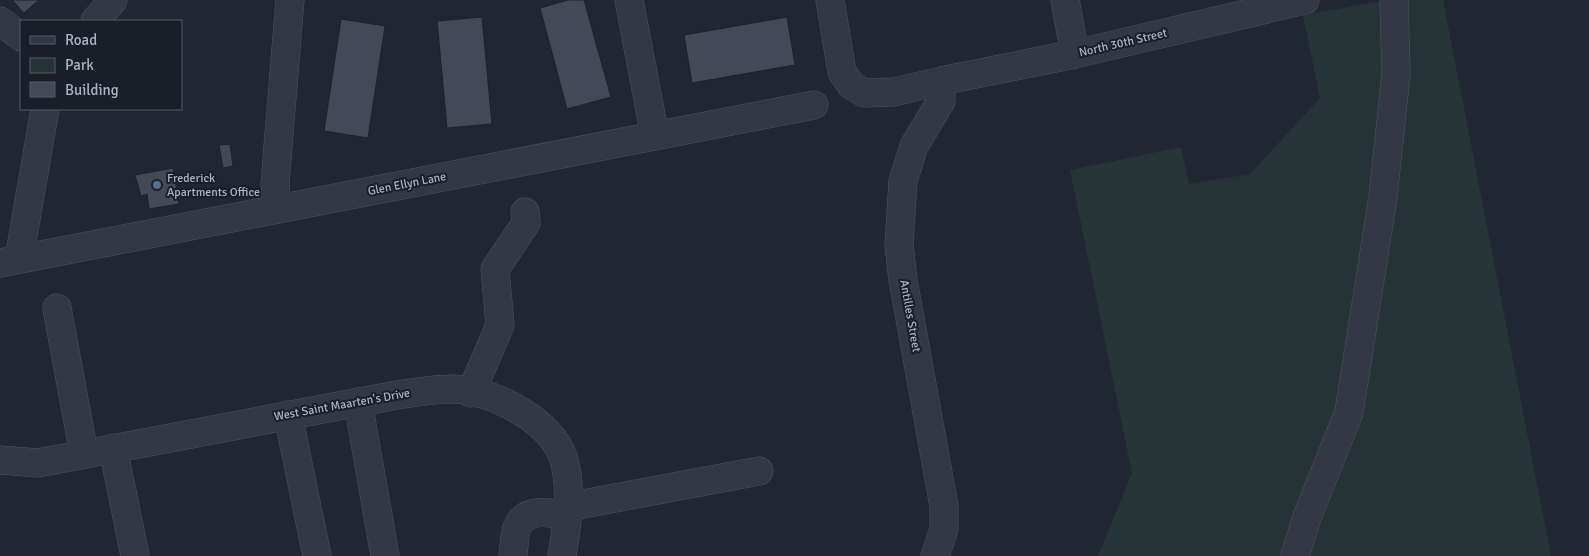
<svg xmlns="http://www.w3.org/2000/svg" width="1589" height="556" viewBox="0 0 1589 556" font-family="Signika,sans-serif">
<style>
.green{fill:#263437}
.building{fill:#434957;stroke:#1c202a}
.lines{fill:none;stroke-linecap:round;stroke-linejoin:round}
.minor-casing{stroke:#4f535f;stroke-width:29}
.minor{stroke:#343844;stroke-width:28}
.service-dot{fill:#5c6f8a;stroke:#1a1e28;stroke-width:2}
.labels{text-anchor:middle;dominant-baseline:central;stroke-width:4;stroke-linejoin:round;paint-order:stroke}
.street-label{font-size:12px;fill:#afb3c1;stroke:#1a1e28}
.poi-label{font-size:12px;fill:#afb3c1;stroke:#1a1e28;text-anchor:start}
</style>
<rect width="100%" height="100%" fill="#212633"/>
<polygon class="green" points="1388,0 1443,0 1551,556 1098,556 1132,473 1070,170 1181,147 1189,184 1250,174 1320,98 1303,15"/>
<g class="building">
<polygon points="12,0 39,0 24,13"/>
<polygon points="568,0 584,0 611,97 567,109 540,8"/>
<polygon points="482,17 492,124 447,128 437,21"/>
<polygon points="787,17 795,65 692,83 684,35"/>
<polygon points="341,19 385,26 368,138 324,131"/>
<polygon points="230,144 233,166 223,168 219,145"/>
<polygon points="173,168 179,204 149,209 147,194 141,196 135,175"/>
</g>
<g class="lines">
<g class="minor-casing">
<g id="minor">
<polyline points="629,0 655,136"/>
<polyline points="830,0 842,72 851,85 864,93 894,92 941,81 1075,54 1305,0"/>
<polyline points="1065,0 1075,54"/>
<polyline points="0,21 21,37"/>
<polyline points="95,21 113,0"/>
<polyline points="277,209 275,183 290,0"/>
<polyline points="19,259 45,109"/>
<polyline points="0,263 814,105"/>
<polyline points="57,308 84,454"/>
<polyline points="471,393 500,325 495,269 526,223 525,212"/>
<polyline points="358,402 385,556"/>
<polyline points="288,415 317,556"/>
<polyline points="113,448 135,556"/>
<path d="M0,460L38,463L397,395C416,392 436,389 454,389C493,391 549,419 563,457C573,486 567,526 562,556"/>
<polyline points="567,507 759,471"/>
<path d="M513,556C514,547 514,536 517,528C525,507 550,512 566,517"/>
<polyline points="935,556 944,529 944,506 903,280 899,245 903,181 914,146 941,101 941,81"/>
<polyline points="1295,556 1307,517 1349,412 1383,197 1396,74 1394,0"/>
</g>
</g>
<use href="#minor" class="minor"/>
</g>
<circle class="service-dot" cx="157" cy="185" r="5"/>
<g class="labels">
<g class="street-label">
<text transform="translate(1123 43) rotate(-13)">North 30th Street</text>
<text transform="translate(407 184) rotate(-11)">Glen Ellyn Lane</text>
<text transform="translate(910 316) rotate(80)">Antilles Street</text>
<text transform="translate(342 405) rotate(-10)">West Saint Maarten's Drive</text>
</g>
<g class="poi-label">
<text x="167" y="178">Frederick<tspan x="167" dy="14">Apartments Office</tspan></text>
</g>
</g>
<rect x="20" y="20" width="162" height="90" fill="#1a1e28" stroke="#565a65"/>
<rect x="30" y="36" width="25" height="8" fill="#343844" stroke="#565a65"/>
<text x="65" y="45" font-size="15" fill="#afb3c1">Road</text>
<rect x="30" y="58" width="25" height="15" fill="#263437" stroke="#565a65"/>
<text x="65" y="70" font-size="15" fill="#afb3c1">Park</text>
<rect x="30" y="82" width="25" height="15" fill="#434957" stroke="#565a65"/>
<text x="65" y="95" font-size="15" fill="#afb3c1">Building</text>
</svg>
